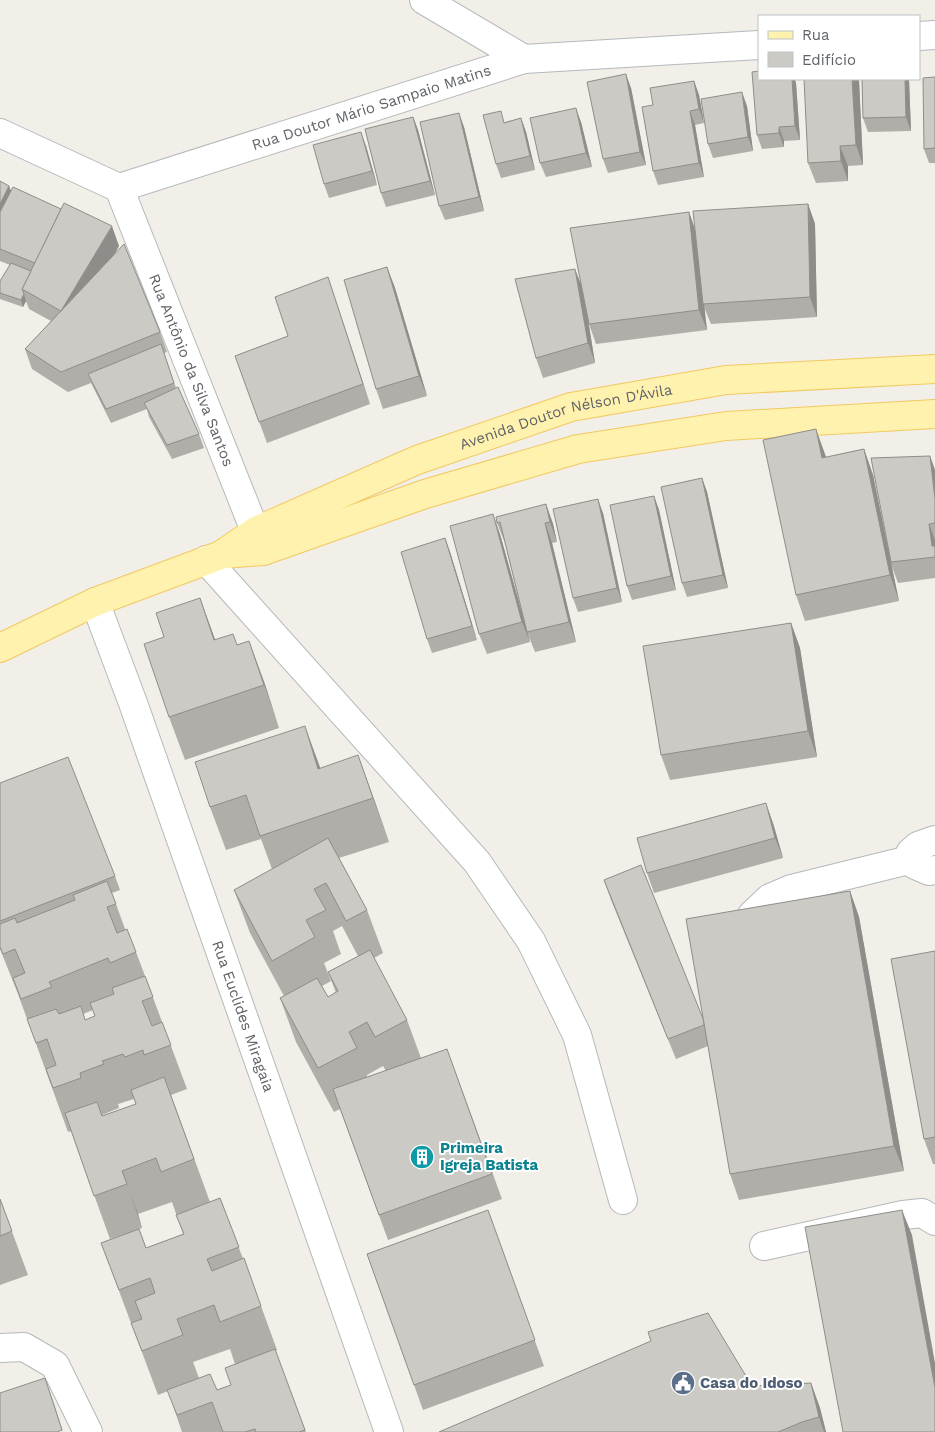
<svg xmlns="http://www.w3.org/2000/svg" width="935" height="1432" viewBox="0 0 935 1432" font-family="'Work Sans',sans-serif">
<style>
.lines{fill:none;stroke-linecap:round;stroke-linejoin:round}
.minor-casing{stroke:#b5b8bc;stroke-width:30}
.major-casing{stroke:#f2c960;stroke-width:30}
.minor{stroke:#fff;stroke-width:28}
.major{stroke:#fff2af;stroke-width:28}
.wall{fill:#afaea9;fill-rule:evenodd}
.shaded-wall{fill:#8f8d8a}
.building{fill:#cccac5;stroke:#8f8d8a}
.labels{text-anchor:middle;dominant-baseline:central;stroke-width:4;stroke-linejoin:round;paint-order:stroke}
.street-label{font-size:15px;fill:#5f6368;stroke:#fff}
.culture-label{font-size:15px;font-weight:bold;fill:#0d838f;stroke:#fff;text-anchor:start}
.service-label{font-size:15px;font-weight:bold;fill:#4e5e75;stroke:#fff;text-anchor:start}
</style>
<rect width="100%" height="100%" fill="#f1efe8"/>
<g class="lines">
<g class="minor-casing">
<g id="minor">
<polyline points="424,0 524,59"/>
<polyline points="919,36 935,35"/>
<path id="s1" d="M0,133L119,188L524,59L759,45"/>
<path id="s2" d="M119,188L263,551"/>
<polyline points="206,560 477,862 531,941 577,1035 623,1200"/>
<path id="s3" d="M95,602L133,703L389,1432"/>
<polyline points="935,840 918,846 911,852 915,865 929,871 935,870"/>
<polyline points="752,915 770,898 791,889 913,859"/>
<polyline points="764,1246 903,1215 922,1213 935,1221"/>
<polyline points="0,1348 24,1347 55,1365 88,1432"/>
</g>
</g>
<g class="major-casing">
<g id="major">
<polyline points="223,554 263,551 425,494 578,449 726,426 935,414"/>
<path id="s4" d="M0,648L95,602L221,555L256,531L417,460L571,407L726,380L935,369"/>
</g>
</g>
<use href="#minor" class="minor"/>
<use href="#major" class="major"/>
</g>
<g class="wall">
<polygon points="935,77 935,163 929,163 924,149"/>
<polygon points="859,80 863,165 848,166 848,181 816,183 808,163"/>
<polygon points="909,80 911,131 868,132 863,118"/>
<polygon points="694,81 699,95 704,123 695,125 704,177 658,185 653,171"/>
<polygon points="796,83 800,140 784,141 784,147 762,149 757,135"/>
<polygon points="631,88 646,165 608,173 603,159"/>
<polygon points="747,106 753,151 713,158 708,144"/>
<polygon points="413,117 418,130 435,195 386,207 381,193"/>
<polygon points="521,118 526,132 535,170 501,178 496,164 505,122"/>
<polygon points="581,122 592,167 546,177 540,163"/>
<polygon points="464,127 484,211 445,220 439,206"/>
<polygon points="366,146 377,185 329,198 324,184"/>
<polygon points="0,181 9,186 11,191 119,246 115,254 160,332 167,352 164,353 176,388 199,434 204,448 172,459 149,417 147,409 111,423 91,383 68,392 32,369 25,349 51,321 29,309 26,301 23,307 0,299 0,281 10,265 0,261"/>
<polygon points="808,204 815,224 817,317 711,324 704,307 707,330 596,344 589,324 586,307 595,363 543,378 536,358 582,287 689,212 695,230"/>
<polygon points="387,267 395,288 427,396 383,409 376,389"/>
<polygon points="335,298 370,404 267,443 235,356 288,336"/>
<polygon points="864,449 873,475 888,548 930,456 935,470 935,578 898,583 891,564 899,601 805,621 796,595 825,454 826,457"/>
<polygon points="702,478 707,492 728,588 687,597 682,583"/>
<polygon points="654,496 659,510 676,590 632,600 627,586"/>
<polygon points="546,504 553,524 557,542 552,543 576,642 535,652 527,632 505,543 497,523"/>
<polygon points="603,513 622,602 578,612 573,598"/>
<polygon points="500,534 530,642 487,654 479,634"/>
<polygon points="445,538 450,552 477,640 432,653 427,639"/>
<polygon points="200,598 215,640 237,645 249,641 279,728 185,760 169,717 164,637"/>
<polygon points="791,623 800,648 817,757 670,780 661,755"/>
<path d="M320,768L374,799L389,842L339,858L367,910L383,953L374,958L407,1020L421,1058L447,1049L502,1199L388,1240L340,1109L334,1112L296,1042L280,998L284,996L250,933L234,890L272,869L261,839L226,850L210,807ZM342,926L358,956L328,972L336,993L328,997L322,986L331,981L324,963L341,954L333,931ZM383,1066L386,1071L367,1077V1075Z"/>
<path d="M0,783L115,876L120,890L112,893L125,929L136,952L145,976L187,1089L171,1095L210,1202L220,1198L261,1306L277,1350L275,1351L306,1432H182L168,1391L158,1395L101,1243L128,1233L110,1239L71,1131L68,1132L18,994L0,949ZM93,1010L95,1016L85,1020L83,1014ZM134,1099L136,1104L102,1116V1115L119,1108L118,1104ZM172,1202L183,1234L146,1248L139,1229L142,1228L138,1214ZM230,1349L235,1364L231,1385L217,1390L199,1378L193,1362Z"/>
<polygon points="773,823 783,858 654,893 647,873"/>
<polygon points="604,880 704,1021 850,891 859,917 904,1171 739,1200 730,1174 708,1046 676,1059 611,900"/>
<polygon points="935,951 935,1164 933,1164 924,1139"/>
<polygon points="0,1199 28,1275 0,1285"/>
<polygon points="488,1210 544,1366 423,1410 367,1254"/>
<polygon points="811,1383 820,1408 826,1432 439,1432 752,1386"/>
</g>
<g class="shaded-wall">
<polygon points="626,74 631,88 646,165 640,152"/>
<polygon points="792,79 795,79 796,83 800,140 795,126"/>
<polygon points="852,79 858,79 859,80 863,165 856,145"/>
<polygon points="905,79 909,79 909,80 911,131 906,117"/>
<polygon points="694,81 699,95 704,123 699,109"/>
<polygon points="742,92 747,106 753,151 748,137"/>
<polygon points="576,108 581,122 592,167 586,153"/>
<polygon points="690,111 695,125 704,177 699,163"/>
<polygon points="459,113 464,127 484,211 479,197"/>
<polygon points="413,117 418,130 435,195 430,181"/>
<polygon points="521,118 526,132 535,170 530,156"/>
<polygon points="779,127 784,141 784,147 779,133"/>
<polygon points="361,132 366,146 377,185 372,171"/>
<polygon points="840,146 848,166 848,181 841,161"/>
<polygon points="9,186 14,200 0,227 0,204"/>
<polygon points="808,204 815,224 817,317 810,297"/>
<polygon points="689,212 696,232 707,330 699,310"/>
<polygon points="112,226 119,246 68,331 61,311"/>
<polygon points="387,267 395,288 427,396 419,376"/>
<polygon points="575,269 583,289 595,363 588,343"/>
<polygon points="328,277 335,298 370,404 363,384"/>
<polygon points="24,294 26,301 23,307 21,300"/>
<polygon points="816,429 825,454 831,483 822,458"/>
<polygon points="864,449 873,475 899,601 890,575"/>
<polygon points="930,456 935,470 935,499"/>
<polygon points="702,478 707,492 728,588 723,575"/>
<polygon points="654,496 659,510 676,590 671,576"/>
<polygon points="598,499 603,513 622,602 617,588"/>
<polygon points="546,504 553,524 557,542 550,522"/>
<polygon points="493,514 500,534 530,642 522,622"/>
<polygon points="545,523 552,543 576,642 569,622"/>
<polygon points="929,524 935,540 935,554 932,546"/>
<polygon points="445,538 450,552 477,640 472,626"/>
<polygon points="200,598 216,642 214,640"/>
<polygon points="791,623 800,648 817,757 808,731"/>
<polygon points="249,641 265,684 279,728 264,685"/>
<polygon points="305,726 321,770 334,812 318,769"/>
<polygon points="358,755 374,799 389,842 373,798"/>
<polygon points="766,803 773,823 783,858 775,838"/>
<polygon points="850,891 859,917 904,1171 894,1146"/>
<polygon points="122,1171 138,1214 142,1228 127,1184"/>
<polygon points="902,1210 912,1235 935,1363 935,1388"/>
<polygon points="45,1378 52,1398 63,1432 62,1430"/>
<polygon points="811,1383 820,1408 826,1432 824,1432 819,1417"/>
</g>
<g class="building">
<polygon points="759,71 759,79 792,79 795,126 779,127 779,133 757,135 752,72"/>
<polygon points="626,74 640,152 603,159 587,82"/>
<polygon points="935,77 935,148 924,149 923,78"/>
<polygon points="804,79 852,79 856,145 840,146 841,161 808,163"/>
<polygon points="862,79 905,79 906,117 863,118"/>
<polygon points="694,81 699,109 690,111 699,163 653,171 642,107 653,105 650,88"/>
<polygon points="742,92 748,137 708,144 701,99"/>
<polygon points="576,108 586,153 540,163 530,118"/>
<polygon points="501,111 504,123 521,118 530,156 496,164 483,115"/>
<polygon points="459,113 479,197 439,206 420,122"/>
<polygon points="413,117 430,181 381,193 365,129"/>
<polygon points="361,132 372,171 324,184 313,145"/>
<polygon points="0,181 9,186 0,204"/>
<polygon points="13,187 61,209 35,263 0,249 0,212"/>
<polygon points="64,203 112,226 61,311 124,244 160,332 61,372 25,349 61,311 22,289"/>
<polygon points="808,204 810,297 703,304 693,211"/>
<polygon points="689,212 699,310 589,324 570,228"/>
<polygon points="11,263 31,271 22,289 24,294 21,300 0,293 0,281"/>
<polygon points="387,267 419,376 376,389 344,280"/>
<polygon points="575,269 588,343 536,358 515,279"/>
<polygon points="328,277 363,384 259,422 235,356 288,336 275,297"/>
<polygon points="161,344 174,383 106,409 88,374"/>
<polygon points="178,387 199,434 167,445 144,403"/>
<polygon points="816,429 822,458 864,449 890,575 796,595 763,440"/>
<polygon points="930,456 935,499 935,523 929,524 932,546 935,546 935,557 891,562 871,458"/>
<polygon points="702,478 723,575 682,583 661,487"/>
<polygon points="654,496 671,576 627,586 610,505"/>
<polygon points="598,499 617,588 573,598 553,509"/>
<polygon points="546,504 550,522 545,523 569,622 527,632 500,522 497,523 496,517"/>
<polygon points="493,514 522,622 479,634 450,526"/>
<polygon points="445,538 472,626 427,639 401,552"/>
<polygon points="200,598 214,640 233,634 237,645 249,641 264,685 169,717 144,644 164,637 156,613"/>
<polygon points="791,623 808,731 661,755 643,646"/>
<polygon points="305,726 318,769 358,755 373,798 260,836 246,795 210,807 195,762"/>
<polygon points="68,757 115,876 0,921 0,783"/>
<polygon points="766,803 775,838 647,873 637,838"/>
<polygon points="328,838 367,910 346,921 326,883 314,889 326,910 306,920 315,937 272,961 234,890"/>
<polygon points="641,865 704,1021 704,1025 668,1039 604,880"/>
<polygon points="107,881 116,904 107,907 117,933 127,929 136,952 110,963 108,958 49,982 52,987 21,999 13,978 25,973 15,949 3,954 0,947 0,924 15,918 17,923 75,900 73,895"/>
<polygon points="850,891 894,1146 730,1174 686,919"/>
<polygon points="370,950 407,1020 375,1037 367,1022 349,1032 357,1048 318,1068 280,998 317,978 328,997 338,991 328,972"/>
<polygon points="935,951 935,1137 924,1139 891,959"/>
<polygon points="145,976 153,997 142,1001 152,1026 162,1022 171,1045 144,1055 143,1050 125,1057 123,1054 102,1061 104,1064 80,1073 81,1078 53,1088 46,1069 56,1065 47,1039 36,1043 27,1019 56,1009 59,1014 81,1006 85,1020 95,1016 90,1003 114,994 112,988"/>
<polygon points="447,1049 492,1174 379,1215 333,1089"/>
<polygon points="164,1077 194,1159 161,1172 156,1158 122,1171 127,1184 94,1196 65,1113 97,1102 102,1116 136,1104 131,1090"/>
<polygon points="220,1198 239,1247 207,1259 212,1271 244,1258 261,1306 220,1322 214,1305 177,1319 183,1335 142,1351 131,1323 142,1319 135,1301 155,1293 150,1278 119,1290 101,1243 139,1229 146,1248 184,1234 176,1215"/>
<polygon points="0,1199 12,1231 0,1236"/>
<polygon points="488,1210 535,1340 414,1385 367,1254"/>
<polygon points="902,1210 935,1388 935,1432 843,1432 805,1227"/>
<polygon points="708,1313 752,1386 811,1383 819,1417 802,1422 778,1432 439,1432 651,1341 648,1332"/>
<polygon points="275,1349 305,1430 299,1432 256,1432 255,1429 245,1432 223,1432 212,1402 177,1415 167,1390 210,1374 217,1390 231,1385 225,1368"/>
<polygon points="45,1378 62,1430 57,1432 0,1432 0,1393"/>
</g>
<defs>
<g id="building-disc" transform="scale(1.25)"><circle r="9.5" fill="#0f9aa8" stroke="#fff"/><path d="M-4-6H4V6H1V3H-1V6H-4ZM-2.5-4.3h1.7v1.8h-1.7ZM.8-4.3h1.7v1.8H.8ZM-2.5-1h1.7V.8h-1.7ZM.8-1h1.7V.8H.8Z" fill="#fff"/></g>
<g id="civic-disc" transform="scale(1.25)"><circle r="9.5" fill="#5c6f8a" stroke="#fff"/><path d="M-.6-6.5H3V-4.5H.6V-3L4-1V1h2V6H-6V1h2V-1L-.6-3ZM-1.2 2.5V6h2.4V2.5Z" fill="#fff"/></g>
</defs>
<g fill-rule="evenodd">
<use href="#building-disc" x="422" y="1157"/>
<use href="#civic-disc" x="683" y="1383"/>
</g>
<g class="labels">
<g class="street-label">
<text stroke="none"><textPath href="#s1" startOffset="396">Rua Doutor Mário Sampaio Matins</textPath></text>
<text stroke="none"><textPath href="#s2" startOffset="196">Rua Antônio da Silva Santos</textPath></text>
<text stroke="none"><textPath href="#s4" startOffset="614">Avenida Doutor Nélson D'Ávila</textPath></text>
<text stroke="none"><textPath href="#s3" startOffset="440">Rua Euclides Miragaia</textPath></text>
</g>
<g class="culture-label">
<text x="440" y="1148">Primeira<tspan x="440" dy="17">Igreja Batista</tspan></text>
</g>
<g class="service-label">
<text x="700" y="1383">Casa do Idoso</text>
</g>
</g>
<rect x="758" y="15" width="162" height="65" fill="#ffffff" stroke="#bfc1c3"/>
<rect x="768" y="31" width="25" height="8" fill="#fff2af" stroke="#bfc1c3"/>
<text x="802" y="40" font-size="15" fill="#5f6368">Rua</text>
<rect x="768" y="52" width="25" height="15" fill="#cccac5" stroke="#bfc1c3"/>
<text x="802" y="65" font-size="15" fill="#5f6368">Edifício</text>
</svg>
